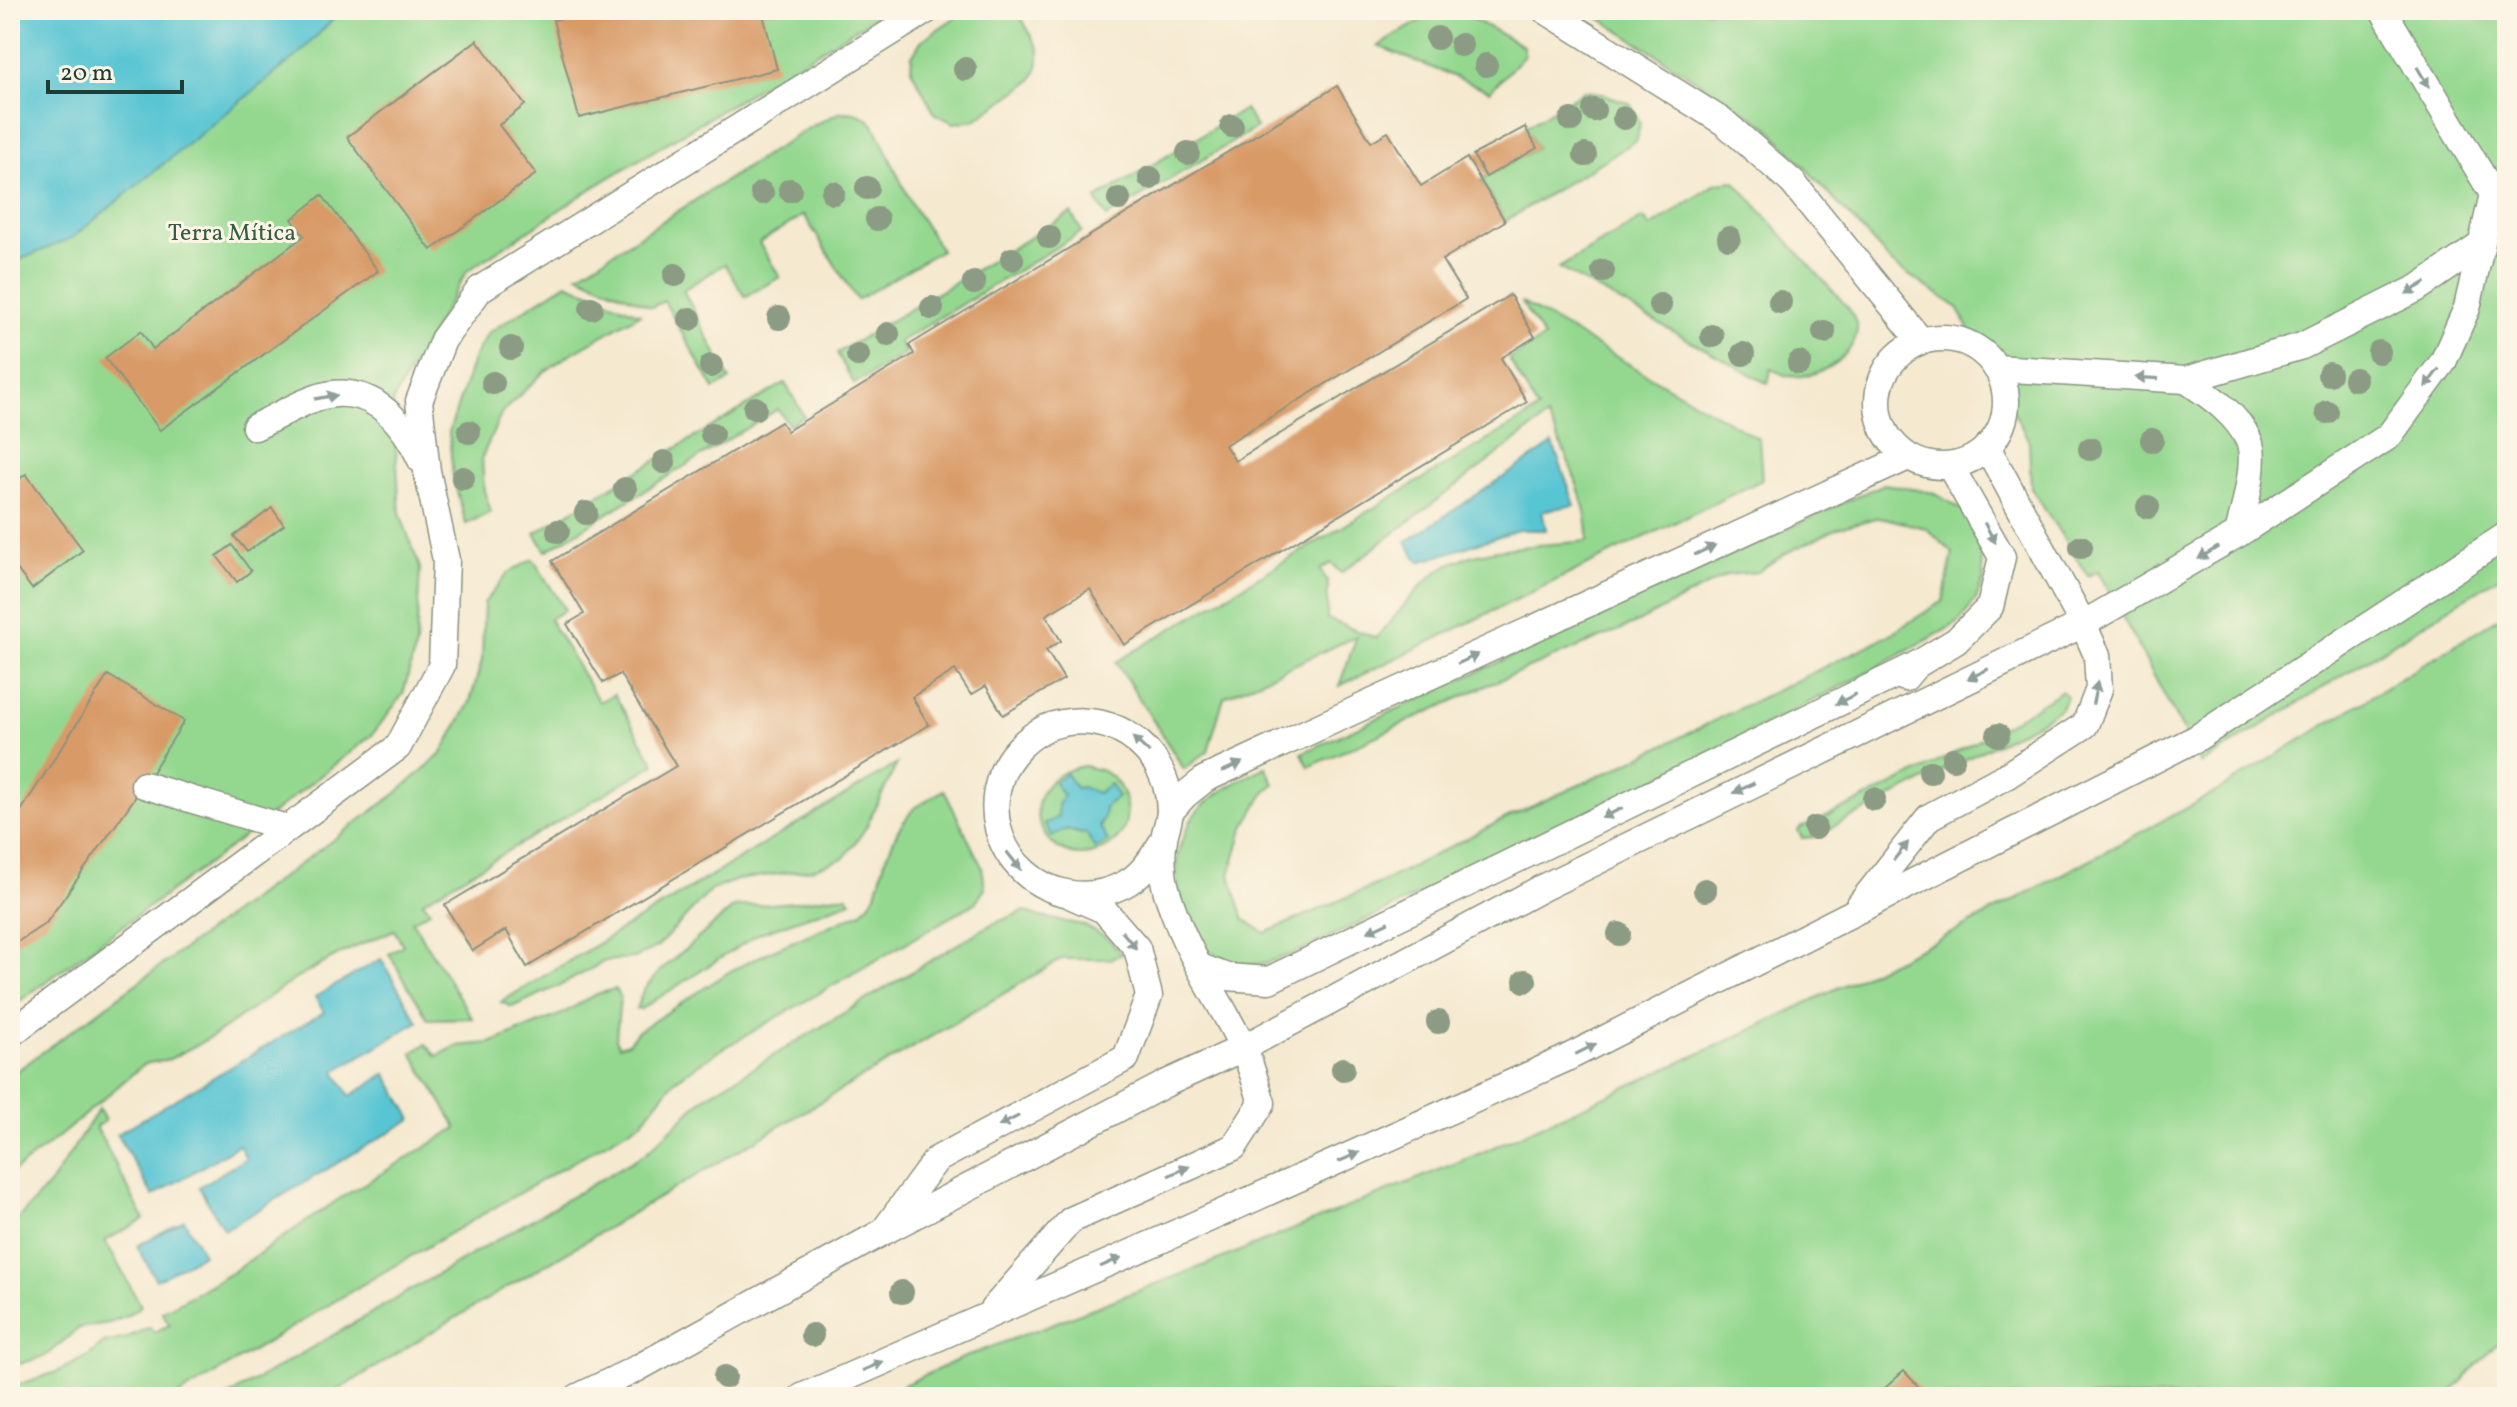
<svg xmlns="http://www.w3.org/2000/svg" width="2517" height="1407" viewBox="0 0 2517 1407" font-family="Vollkorn,serif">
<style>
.green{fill:#94d890;stroke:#5a8a62;stroke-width:2;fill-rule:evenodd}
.water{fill:#59c5d3;stroke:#3c8184;stroke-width:2}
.building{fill:#d89a66}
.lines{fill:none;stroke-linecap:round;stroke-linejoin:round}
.service-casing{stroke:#8a9382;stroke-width:29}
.service{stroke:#fff;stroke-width:26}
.tree{fill:#8c9b84}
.oneway{fill:#8f9e9a}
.labels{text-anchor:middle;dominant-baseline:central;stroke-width:6;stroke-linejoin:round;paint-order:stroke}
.park-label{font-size:24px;fill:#365c46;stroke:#fcf5e5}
</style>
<rect width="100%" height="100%" fill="#fcf5e5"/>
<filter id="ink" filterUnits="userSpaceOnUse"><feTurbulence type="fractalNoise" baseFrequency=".0125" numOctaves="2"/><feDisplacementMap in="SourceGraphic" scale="16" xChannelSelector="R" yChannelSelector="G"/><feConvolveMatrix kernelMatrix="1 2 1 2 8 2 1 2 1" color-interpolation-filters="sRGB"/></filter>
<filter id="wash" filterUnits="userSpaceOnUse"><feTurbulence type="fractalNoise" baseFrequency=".006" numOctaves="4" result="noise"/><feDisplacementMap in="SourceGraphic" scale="32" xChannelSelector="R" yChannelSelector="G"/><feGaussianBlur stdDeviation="1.8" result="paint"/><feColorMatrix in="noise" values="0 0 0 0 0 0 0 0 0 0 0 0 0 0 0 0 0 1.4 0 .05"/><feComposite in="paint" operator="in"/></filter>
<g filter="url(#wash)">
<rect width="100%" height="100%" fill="#f5e9d0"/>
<g class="green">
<polygon points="10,10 887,10 594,187 467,271 393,400 400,513 420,568 416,646 403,694 372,735 220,855 10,1008"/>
<polygon points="966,10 1009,10 1020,15 1039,50 1038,68 1031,81 975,120 954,123 935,114 911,69 912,56 921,41"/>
<polygon points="1438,10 1457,10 1523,46 1524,55 1490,91 1378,46"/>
<polygon points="1587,10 2507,10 2507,572 2201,764 2098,571 2088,576 2031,488 2029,441 1958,308 1894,265 1768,127"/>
<polygon points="1584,91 1600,93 1630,103 1640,122 1637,140 1505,221 1481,180 1537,148 1525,127"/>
<polygon points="1245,109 1256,128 1107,217 1096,199"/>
<path d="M841,112C856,112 864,114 874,125L912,205L941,250L857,300L804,215L759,243L780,277L745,297L725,264L683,290L730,380L714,389L664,301L652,307L578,275L810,127Z"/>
<path d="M1734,181L1850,310C1852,315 1857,323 1857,328C1856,358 1816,380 1789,376C1783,375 1777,371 1771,369L1768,384L1559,268L1643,218L1651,227L1717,183Z"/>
<polygon points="1071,213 1082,232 899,342 906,353 854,384 837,353"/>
<polygon points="567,283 640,314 567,356 543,373 502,412 482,457 484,491 491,512 466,524 453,477 449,432 474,357 488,333"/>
<path d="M1521,302L1759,439L1762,480L1339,686L1357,636L1224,697L1208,751L1184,769L1116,662L1538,410L1509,359L1544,338ZM1547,417C1564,447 1590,507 1588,541C1545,546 1478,545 1441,569C1420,583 1394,619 1376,638L1327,619L1328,582L1320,570L1331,563L1341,573Z"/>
<polygon points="785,383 804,416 789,425 778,409 546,551 535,533"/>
<path d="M1884,484L1934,493L1964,511L1979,541L1984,579L1975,601L1958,623L1854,680L1534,841L1293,954C1282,957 1270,963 1258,964C1200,971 1172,908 1177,859C1178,847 1187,829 1192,819C1205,796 1244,778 1266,767L1274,784L1265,792L1243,829L1230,875L1244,919L1265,933L1382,882L1506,818L1617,768L1886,637L1943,601L1953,553L1926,528L1880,517L1838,528L1784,554L1758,572L1727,575L1636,623L1483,687L1309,767L1302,753Z"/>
<polygon points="533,559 565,610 549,619 599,702 614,694 655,764 423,901 430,911 412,921 472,1018 428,1019 389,954 403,945 394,930 342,953 295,979 213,1036 170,1059 144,1064 61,1135 10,1174 10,1076 397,793 442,753 470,702 482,660 484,603 507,574"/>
<polygon points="2507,613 2507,1333 2447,1397 878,1397 960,1359 1208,1264 1476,1155 1734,1038 1966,926 2218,791"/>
<path d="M2061,691L2067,696L2060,709L2037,723L1813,837L1802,838L1798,831L1800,828C1890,789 1979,743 2061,691Z"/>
<polygon points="897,764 865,829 844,858 812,869 737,880 711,890 658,946 635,958 605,961 563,984 512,1007 501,1002"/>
<path d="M1084,766C1090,768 1097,769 1102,771C1123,780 1132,810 1123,830C1119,839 1110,846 1101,850C1044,877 1001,782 1084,766ZM1066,774L1076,789L1118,797L1105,806C1104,820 1098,834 1095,848L1086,833L1081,834L1045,824L1059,817Z"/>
<polygon points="944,790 982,867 985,888 975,903 714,1054 675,1080 643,1121 370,1280 176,1397 10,1397 10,1387 57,1372 88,1356 104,1343 126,1338 150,1327 154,1332 170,1325 162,1312 231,1273 339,1199 457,1128 412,1053 426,1044 437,1056 457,1046 490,1043 562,1014 594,995 615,989 620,997 616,1039 619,1046 628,1043 637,1032 732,970 773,950 862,912 876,894 885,860 898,830 914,808"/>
<polygon points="836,896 847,896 851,901 760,933 641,1009 636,1009 643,991 660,971 734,907 795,902"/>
<polygon points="1024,911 1041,917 1083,925 1107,938 1122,954 1110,959 1062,959 440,1327 327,1397 227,1397 646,1153 705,1097 988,926"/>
<polygon points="99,1109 105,1121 96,1127 144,1219 105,1241 141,1306 127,1316 109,1323 79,1328 45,1356 10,1367 10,1227 50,1184"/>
</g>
<g class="water">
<polygon points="10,10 342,10 299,54 72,238 10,264"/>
<polygon points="1553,444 1575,505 1542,511 1546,530 1518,530 1420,562 1406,542"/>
<polygon points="1066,774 1076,788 1082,787 1097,793 1110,784 1118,797 1105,806 1104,817 1099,826 1108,841 1095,849 1086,833 1081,834 1067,829 1052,837 1045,824 1058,817 1058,805 1063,796 1054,782"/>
<polygon points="381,959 418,1022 335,1071 350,1096 386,1074 412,1119 224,1230 199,1187 246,1158 239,1145 153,1196 117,1134 324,1012 315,997"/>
<polygon points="184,1220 203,1254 156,1280 137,1246"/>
</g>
<g id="blocks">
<g class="building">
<polygon points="597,10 762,10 777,69 579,118 553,20"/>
<polygon points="477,40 525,105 499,125 536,174 431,250 347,137"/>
<polygon points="1337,86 1371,142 1388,132 1421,186 1467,158 1505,221 1442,260 1466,299 1225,445 1235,461 1510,295 1535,337 1501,358 1527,402 1124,645 1090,589 1046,615 1061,641 1046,650 1064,679 1003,715 986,686 971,695 955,670 912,697 929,725 527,967 506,930 472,951 445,905 676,766 620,674 603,683 581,647 567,624 584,614 552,561 781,422 787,431 914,354 909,345"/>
<polygon points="1525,127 1537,148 1486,177 1473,155"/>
<polygon points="322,195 378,271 160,430 105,358 141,331 153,349 304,236 292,219"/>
<polygon points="26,474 83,550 32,589 10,560 10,486"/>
<polygon points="272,508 284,525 247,552 234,536"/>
<polygon points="232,545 251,571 237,582 217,556"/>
<polygon points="108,675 184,721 144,785 46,923 10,947 10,828"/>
<polygon points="1904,1371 1928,1397 1875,1397"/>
</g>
</g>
</g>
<g filter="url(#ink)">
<use href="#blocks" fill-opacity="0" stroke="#8a9382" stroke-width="2"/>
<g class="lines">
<g class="service-casing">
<g id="service">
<polyline points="1545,10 1725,123 1793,183 1921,341"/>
<circle cx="1942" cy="402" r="64"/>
<polyline points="1996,368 2186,380 2302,346 2418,288 2481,245"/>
<path d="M2186,380C2210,396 2237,414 2249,441C2258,462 2243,513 2238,534"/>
<path d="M255,427C275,418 295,405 316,398C367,381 401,417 421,460"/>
<polyline points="1905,678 1916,665 1956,641 1990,607 2002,557 1950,466"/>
<polyline points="144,785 286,828"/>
<polyline points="1170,812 1185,795 1205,779 1908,457"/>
<polyline points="1858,907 1929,817 2006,776 2085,725 2099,689 2097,655 2083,624 1987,447"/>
<polyline points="1200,967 1227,977 1269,980 1916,665"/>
<polyline points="10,1034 398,747 442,665 446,560 427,471 419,401 443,340 480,289 927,10"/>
<polyline points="886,1228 936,1160 1126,1058 1149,996 1137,948 1104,910 1072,896"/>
<path d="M993,1309L1071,1220L1234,1147L1262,1103C1256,1084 1251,1064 1242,1046C1223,1006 1197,969 1180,928C1174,911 1163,888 1163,870C1162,860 1162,849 1164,839C1165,830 1170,820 1170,810C1169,774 1149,744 1117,729C1095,719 1068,719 1046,728C1026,738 1009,755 1001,776C974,851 1050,921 1123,885C1142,876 1152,858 1163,841"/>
<polyline points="578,1397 636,1369 883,1232 1167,1083 1243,1048 1544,887 2083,624 2238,534 2389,436 2443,362 2467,308 2493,194 2383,10"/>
<polyline points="802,1397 1163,1239 1565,1059 2197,738 2507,535"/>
</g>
</g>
<use href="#service" class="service"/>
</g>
<g class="tree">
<circle cx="1437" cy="38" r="12"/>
<circle cx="1461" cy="45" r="12"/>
<circle cx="1486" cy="65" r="12"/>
<circle cx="965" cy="69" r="12"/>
<circle cx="1594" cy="110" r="12"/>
<circle cx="1624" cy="118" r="12"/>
<circle cx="1571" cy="120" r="12"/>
<circle cx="1232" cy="126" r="12"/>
<circle cx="1188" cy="153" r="12"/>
<circle cx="1585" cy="155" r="12"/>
<circle cx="1150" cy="178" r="12"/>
<circle cx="867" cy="188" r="12"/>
<circle cx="790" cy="190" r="12"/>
<circle cx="762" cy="193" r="12"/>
<circle cx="833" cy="193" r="12"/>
<circle cx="1119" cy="199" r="12"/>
<circle cx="877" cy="219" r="12"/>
<circle cx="1049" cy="237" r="12"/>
<circle cx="1729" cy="238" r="12"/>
<circle cx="1012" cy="259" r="12"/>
<circle cx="1603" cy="271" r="12"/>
<circle cx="675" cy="275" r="12"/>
<circle cx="974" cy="283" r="12"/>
<circle cx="1780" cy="302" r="12"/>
<circle cx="1660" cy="305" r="12"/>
<circle cx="591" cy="308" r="12"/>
<circle cx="932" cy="308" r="12"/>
<circle cx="779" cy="318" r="12"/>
<circle cx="690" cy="319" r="12"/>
<circle cx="1824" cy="332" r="12"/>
<circle cx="888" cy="334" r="12"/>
<circle cx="1712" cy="336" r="12"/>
<circle cx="511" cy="348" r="12"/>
<circle cx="2379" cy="352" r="12"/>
<circle cx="1743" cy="354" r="12"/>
<circle cx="858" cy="355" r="12"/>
<circle cx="1799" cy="363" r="12"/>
<circle cx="711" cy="366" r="12"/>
<circle cx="2329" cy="374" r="12"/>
<circle cx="2355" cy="379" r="12"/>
<circle cx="493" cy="383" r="12"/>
<circle cx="755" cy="408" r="12"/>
<circle cx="2327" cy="412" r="12"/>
<circle cx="469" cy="432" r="12"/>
<circle cx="712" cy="434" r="12"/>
<circle cx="2152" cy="440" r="12"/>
<circle cx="2090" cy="449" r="12"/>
<circle cx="664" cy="462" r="12"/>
<circle cx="463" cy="478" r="12"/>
<circle cx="625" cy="489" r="12"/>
<circle cx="2148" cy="507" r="12"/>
<circle cx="586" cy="513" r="12"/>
<circle cx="558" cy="531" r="12"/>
<circle cx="2081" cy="547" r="12"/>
<circle cx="1998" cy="735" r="12"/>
<circle cx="1953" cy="759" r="12"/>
<circle cx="1930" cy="772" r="12"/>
<circle cx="1874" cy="799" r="12"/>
<circle cx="1815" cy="828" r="12"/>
<circle cx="1705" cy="890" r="12"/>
<circle cx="1619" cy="934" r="12"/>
<circle cx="1525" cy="981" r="12"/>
<circle cx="1438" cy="1022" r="12"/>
<circle cx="1343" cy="1069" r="12"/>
<circle cx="902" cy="1292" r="12"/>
<circle cx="812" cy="1335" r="12"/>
<circle cx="725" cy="1377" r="12"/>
</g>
<defs><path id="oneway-solid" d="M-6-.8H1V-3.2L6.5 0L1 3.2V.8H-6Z" transform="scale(2)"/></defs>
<g class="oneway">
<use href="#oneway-solid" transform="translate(2423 77) rotate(59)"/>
<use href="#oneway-solid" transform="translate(2416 288) rotate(150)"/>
<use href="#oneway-solid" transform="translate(2147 378) rotate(-177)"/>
<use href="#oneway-solid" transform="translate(2432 378) rotate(127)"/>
<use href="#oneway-solid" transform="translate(326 397) rotate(-10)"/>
<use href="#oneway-solid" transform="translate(1990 533) rotate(61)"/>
<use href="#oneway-solid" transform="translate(1705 550) rotate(-25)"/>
<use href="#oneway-solid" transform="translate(2208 553) rotate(149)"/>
<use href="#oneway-solid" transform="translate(1468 659) rotate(-25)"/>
<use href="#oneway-solid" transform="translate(1978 674) rotate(154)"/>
<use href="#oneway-solid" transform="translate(2095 693) rotate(-78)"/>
<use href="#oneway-solid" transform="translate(1846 699) rotate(154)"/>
<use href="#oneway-solid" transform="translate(1141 745) rotate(-137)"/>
<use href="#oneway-solid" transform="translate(1232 767) rotate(-25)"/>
<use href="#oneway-solid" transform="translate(1744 788) rotate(154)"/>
<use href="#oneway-solid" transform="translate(1612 813) rotate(154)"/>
<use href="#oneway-solid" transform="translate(1901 851) rotate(-51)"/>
<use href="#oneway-solid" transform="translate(1014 861) rotate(52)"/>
<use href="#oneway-solid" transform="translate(1378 927) rotate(154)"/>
<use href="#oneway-solid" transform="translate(1129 940) rotate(51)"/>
<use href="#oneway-solid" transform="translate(1586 1049) rotate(-27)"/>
<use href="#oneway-solid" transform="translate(1009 1121) rotate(152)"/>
<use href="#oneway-solid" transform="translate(1349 1157) rotate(-24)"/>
<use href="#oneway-solid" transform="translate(1179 1171) rotate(-24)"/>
<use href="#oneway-solid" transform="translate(1111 1262) rotate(-24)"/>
<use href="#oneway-solid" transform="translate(873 1366) rotate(-23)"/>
</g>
</g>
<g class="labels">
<g class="park-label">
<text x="232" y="234">Terra Mítica</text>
</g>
</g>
<rect width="2517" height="1407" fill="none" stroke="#fcf5e5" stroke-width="40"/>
<path d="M48 80v12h134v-12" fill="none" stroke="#1f3d34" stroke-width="4"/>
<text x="60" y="80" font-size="24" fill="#1f3d34" stroke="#fcf5e5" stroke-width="6" paint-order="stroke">20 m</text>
</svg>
